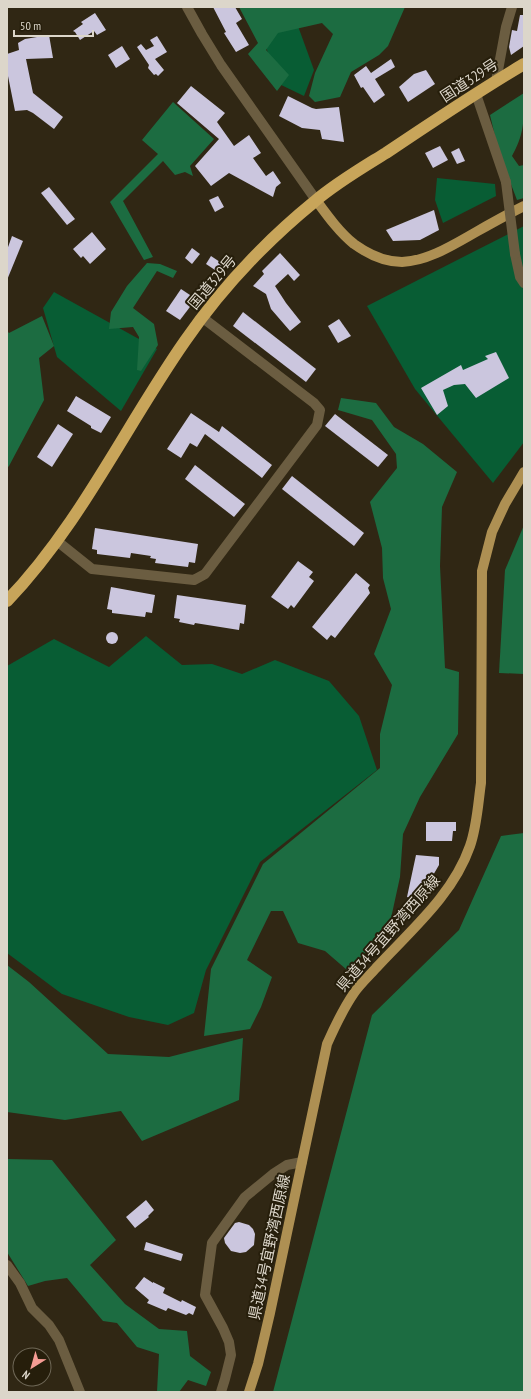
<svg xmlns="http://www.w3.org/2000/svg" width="531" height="1399" viewBox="0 0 531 1399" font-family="'PT Sans Narrow','Noto Sans JP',sans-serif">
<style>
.green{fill:#085d34}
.forest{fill:#1c6c41}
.building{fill:#cbc6de}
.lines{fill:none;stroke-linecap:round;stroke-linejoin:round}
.minor{stroke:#6b5d41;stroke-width:10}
.major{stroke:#ae9053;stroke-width:10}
.highway{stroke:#c8a55a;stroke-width:12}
.minor-bridge{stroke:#6b5d41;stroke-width:10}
.labels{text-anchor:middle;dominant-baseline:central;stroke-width:4;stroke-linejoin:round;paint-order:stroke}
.street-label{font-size:15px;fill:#dcd6ca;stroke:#261e0b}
</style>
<rect width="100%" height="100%" fill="#302714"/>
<g class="green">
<polygon points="254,7 291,7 314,70 304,96 277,83"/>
<polygon points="437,178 495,184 496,196 443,223 435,200"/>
<polygon points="524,226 524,442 493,483 415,389 367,306"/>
<polygon points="54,292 157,349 121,411 57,357 43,308"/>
<polygon points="146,636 182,665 212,664 242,674 275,660 329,681 359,716 377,770 260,862 206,970 194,1013 168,1025 129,1017 62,994 7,953 7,666 54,639 109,667"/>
</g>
<g class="forest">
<polygon points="239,7 405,7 388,46 379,55 351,72 340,97 315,102 309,96 315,73 333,34 322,23 278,33 266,50 289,75 277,91 248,54 258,43"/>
<path d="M524,93C524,118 525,133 512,156L519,166L524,165V198L517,200L499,153L490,115Z"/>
<polygon points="173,102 214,139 190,166 193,176 185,172 175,175 163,161 123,201 153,257 144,260 110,202 158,154 142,140"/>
<polygon points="147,263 160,264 177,271 173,278 157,271 133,308 154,324 158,345 141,371 137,370 139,337 133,327 109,329 111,312 127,286"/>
<polygon points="42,316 54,346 39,358 44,400 9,466 7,468 7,331 9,333"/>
<polygon points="341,398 376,403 394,427 423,444 457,472 442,507 440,566 445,668 459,672 458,734 420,797 403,834 400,877 388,932 347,970 325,951 298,943 283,911 271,911 247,960 272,977 261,1007 250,1029 204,1036 211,969 263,864 380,768 380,734 392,685 374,654 391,609 383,578 382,548 370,502 397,468 396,454 372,420 338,410"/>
<polygon points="524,525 524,674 499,673 505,570"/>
<polygon points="524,833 524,1392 273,1392 372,1015 459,930 501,836"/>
<polygon points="7,965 29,982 108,1054 169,1057 243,1038 239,1100 142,1141 121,1111 65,1120 7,1112"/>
<polygon points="7,1159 52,1160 116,1240 90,1265 125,1304 159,1329 187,1331 190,1356 211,1372 206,1386 188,1380 179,1392 157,1392 159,1354 137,1347 117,1323 103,1321 67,1278 45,1281 28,1286 7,1252"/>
</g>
<g class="building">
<polygon points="213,7 235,7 242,19 236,23 249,45 236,52 224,33 226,32"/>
<polygon points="95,13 106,30 97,35 94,31 80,40 75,32 73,31 83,24 81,22"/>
<polygon points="520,15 524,15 524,46 511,55 509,47 512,30 517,31"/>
<polygon points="49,35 53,58 26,59 33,93 63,117 54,129 33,113 27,110 15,111 7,71 7,54 19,50 18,43 25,39"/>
<polygon points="157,36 167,52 155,59 164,70 158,76 156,74 154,75 148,68 149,65 137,47 141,44 146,50 154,46 150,40"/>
<polygon points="122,46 130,59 116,68 108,55"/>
<polygon points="391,59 395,67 375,79 385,95 374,103 363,87 361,88 354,75 366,66 371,73"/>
<polygon points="426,70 435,84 408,102 399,87 414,74"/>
<polygon points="191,86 225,113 217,122 234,146 249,135 261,153 253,158 266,176 273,171 281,183 276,187 273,197 229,173 211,186 195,166 219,139 177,103"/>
<polygon points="288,96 312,108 316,109 339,107 344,142 322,139 320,130 302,128 279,116"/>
<polygon points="440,146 448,160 433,168 425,153"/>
<polygon points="459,148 465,161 457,164 451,152"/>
<polygon points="49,187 75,219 67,225 41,193"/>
<polygon points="218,196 224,207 215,212 209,200"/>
<polygon points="434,210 439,230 420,240 393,241 386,230"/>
<polygon points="92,232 106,249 90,264 83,256 81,258 73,249"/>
<polygon points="12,236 23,241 7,280 7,250"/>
<polygon points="192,248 200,254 192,264 185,258"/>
<polygon points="280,253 300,275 294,281 288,274 275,286 286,303 301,322 290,331 271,309 266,294 253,286 264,274 262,271"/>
<polygon points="211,256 223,264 218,272 206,264"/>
<polygon points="181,289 196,299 180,320 166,311"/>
<polygon points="243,312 316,369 306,382 233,326"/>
<polygon points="339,319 351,336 338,343 328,326"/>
<polygon points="496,352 509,378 476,398 465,384 454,385 443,390 448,406 437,415 421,388 461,365 463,370 488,359 485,356"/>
<polygon points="76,396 111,417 101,433 91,428 91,426 67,411"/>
<polygon points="191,413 219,432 222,426 272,465 262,478 205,434 197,447 190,443 181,458 167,449"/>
<polygon points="335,414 388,455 378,467 325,426"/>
<polygon points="58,424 73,434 52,467 37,457"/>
<polygon points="195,465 245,504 234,517 185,479"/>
<polygon points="292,476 364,533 354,546 282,489"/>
<polygon points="95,528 198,544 195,563 189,562 188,567 155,563 156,559 150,558 151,556 131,553 130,558 97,554 97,550 92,549"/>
<polygon points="298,561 313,572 309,577 314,581 294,608 291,605 288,609 271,597"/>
<polygon points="356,573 370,585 368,588 370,593 335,638 331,635 327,640 312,627"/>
<polygon points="111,587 155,595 152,613 146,612 145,617 112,613 112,610 107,609"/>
<polygon points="177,595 246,605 244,624 240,623 239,630 195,623 194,625 179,622 180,619 174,618"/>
<circle cx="112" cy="638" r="6"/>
<polygon points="426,822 456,822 456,831 453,831 452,841 426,841"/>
<polygon points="416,855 439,857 439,865 425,889 427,889 421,898 416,897 415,899 407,897"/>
<polygon points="146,1200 154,1210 148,1216 149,1217 135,1228 126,1217"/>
<polygon points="239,1222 249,1225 253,1229 255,1234 254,1245 246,1252 240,1253 231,1251 225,1243 224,1238 235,1223"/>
<polygon points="146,1242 183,1254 181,1261 144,1250"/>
<polygon points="144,1277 153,1283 153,1282 165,1288 163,1293 181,1302 182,1300 196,1307 193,1315 189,1313 186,1315 168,1308 166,1311 147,1303 149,1300 135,1288"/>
</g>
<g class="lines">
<g class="minor">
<polyline points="187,7 202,34 221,65 316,200"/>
<polyline points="496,81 506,27 512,7"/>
<polyline points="476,94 506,182"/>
<polyline points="515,254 520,277 524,283"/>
<polyline points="57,541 92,569 194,580 205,574 317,425 320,410 314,403 203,318"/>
<polyline points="7,1265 20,1283 32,1308 49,1325 59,1340 80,1392"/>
<polyline points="221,1392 225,1379 231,1355 229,1342 223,1328 205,1295 212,1243 245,1197 273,1174 287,1165 302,1162"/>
</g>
<g class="major">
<path d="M316,200C327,215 339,232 354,244C368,254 385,262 402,262C428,261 453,245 476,232C492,223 508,214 524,206"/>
<path d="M249,1392L258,1364L270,1313L327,1044C335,1026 343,1009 354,993C360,984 369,976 376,968C411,930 453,895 470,846C477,826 478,804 481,783L482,571L492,532L505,504L524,472"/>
</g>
<path class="highway" d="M7,601C80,525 125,427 185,341C221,289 265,242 314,202C336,183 362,168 386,153C432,122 477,92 524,64"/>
<polyline class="minor-bridge" points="506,182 515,254"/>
</g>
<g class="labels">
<g class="street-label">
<text transform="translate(469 80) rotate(-33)">国道329号</text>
<text transform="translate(212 282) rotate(-50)">国道329号</text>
<text transform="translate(388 933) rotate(-49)">県道34号宜野湾西原線</text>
<text transform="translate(269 1247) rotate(-78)">県道34号宜野湾西原線</text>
</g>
</g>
<rect width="531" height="1399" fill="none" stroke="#dcd6ca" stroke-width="16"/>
<g transform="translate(32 1367) rotate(217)"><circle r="19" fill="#261e0b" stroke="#6f6857"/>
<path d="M0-3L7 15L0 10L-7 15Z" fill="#f59c93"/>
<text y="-6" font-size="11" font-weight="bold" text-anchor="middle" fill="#dcd6ca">N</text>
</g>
<path d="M14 30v6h79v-6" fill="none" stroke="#dcd6ca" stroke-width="2"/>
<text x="20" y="30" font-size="12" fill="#dcd6ca" stroke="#261e0b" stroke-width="3" paint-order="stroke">50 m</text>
</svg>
